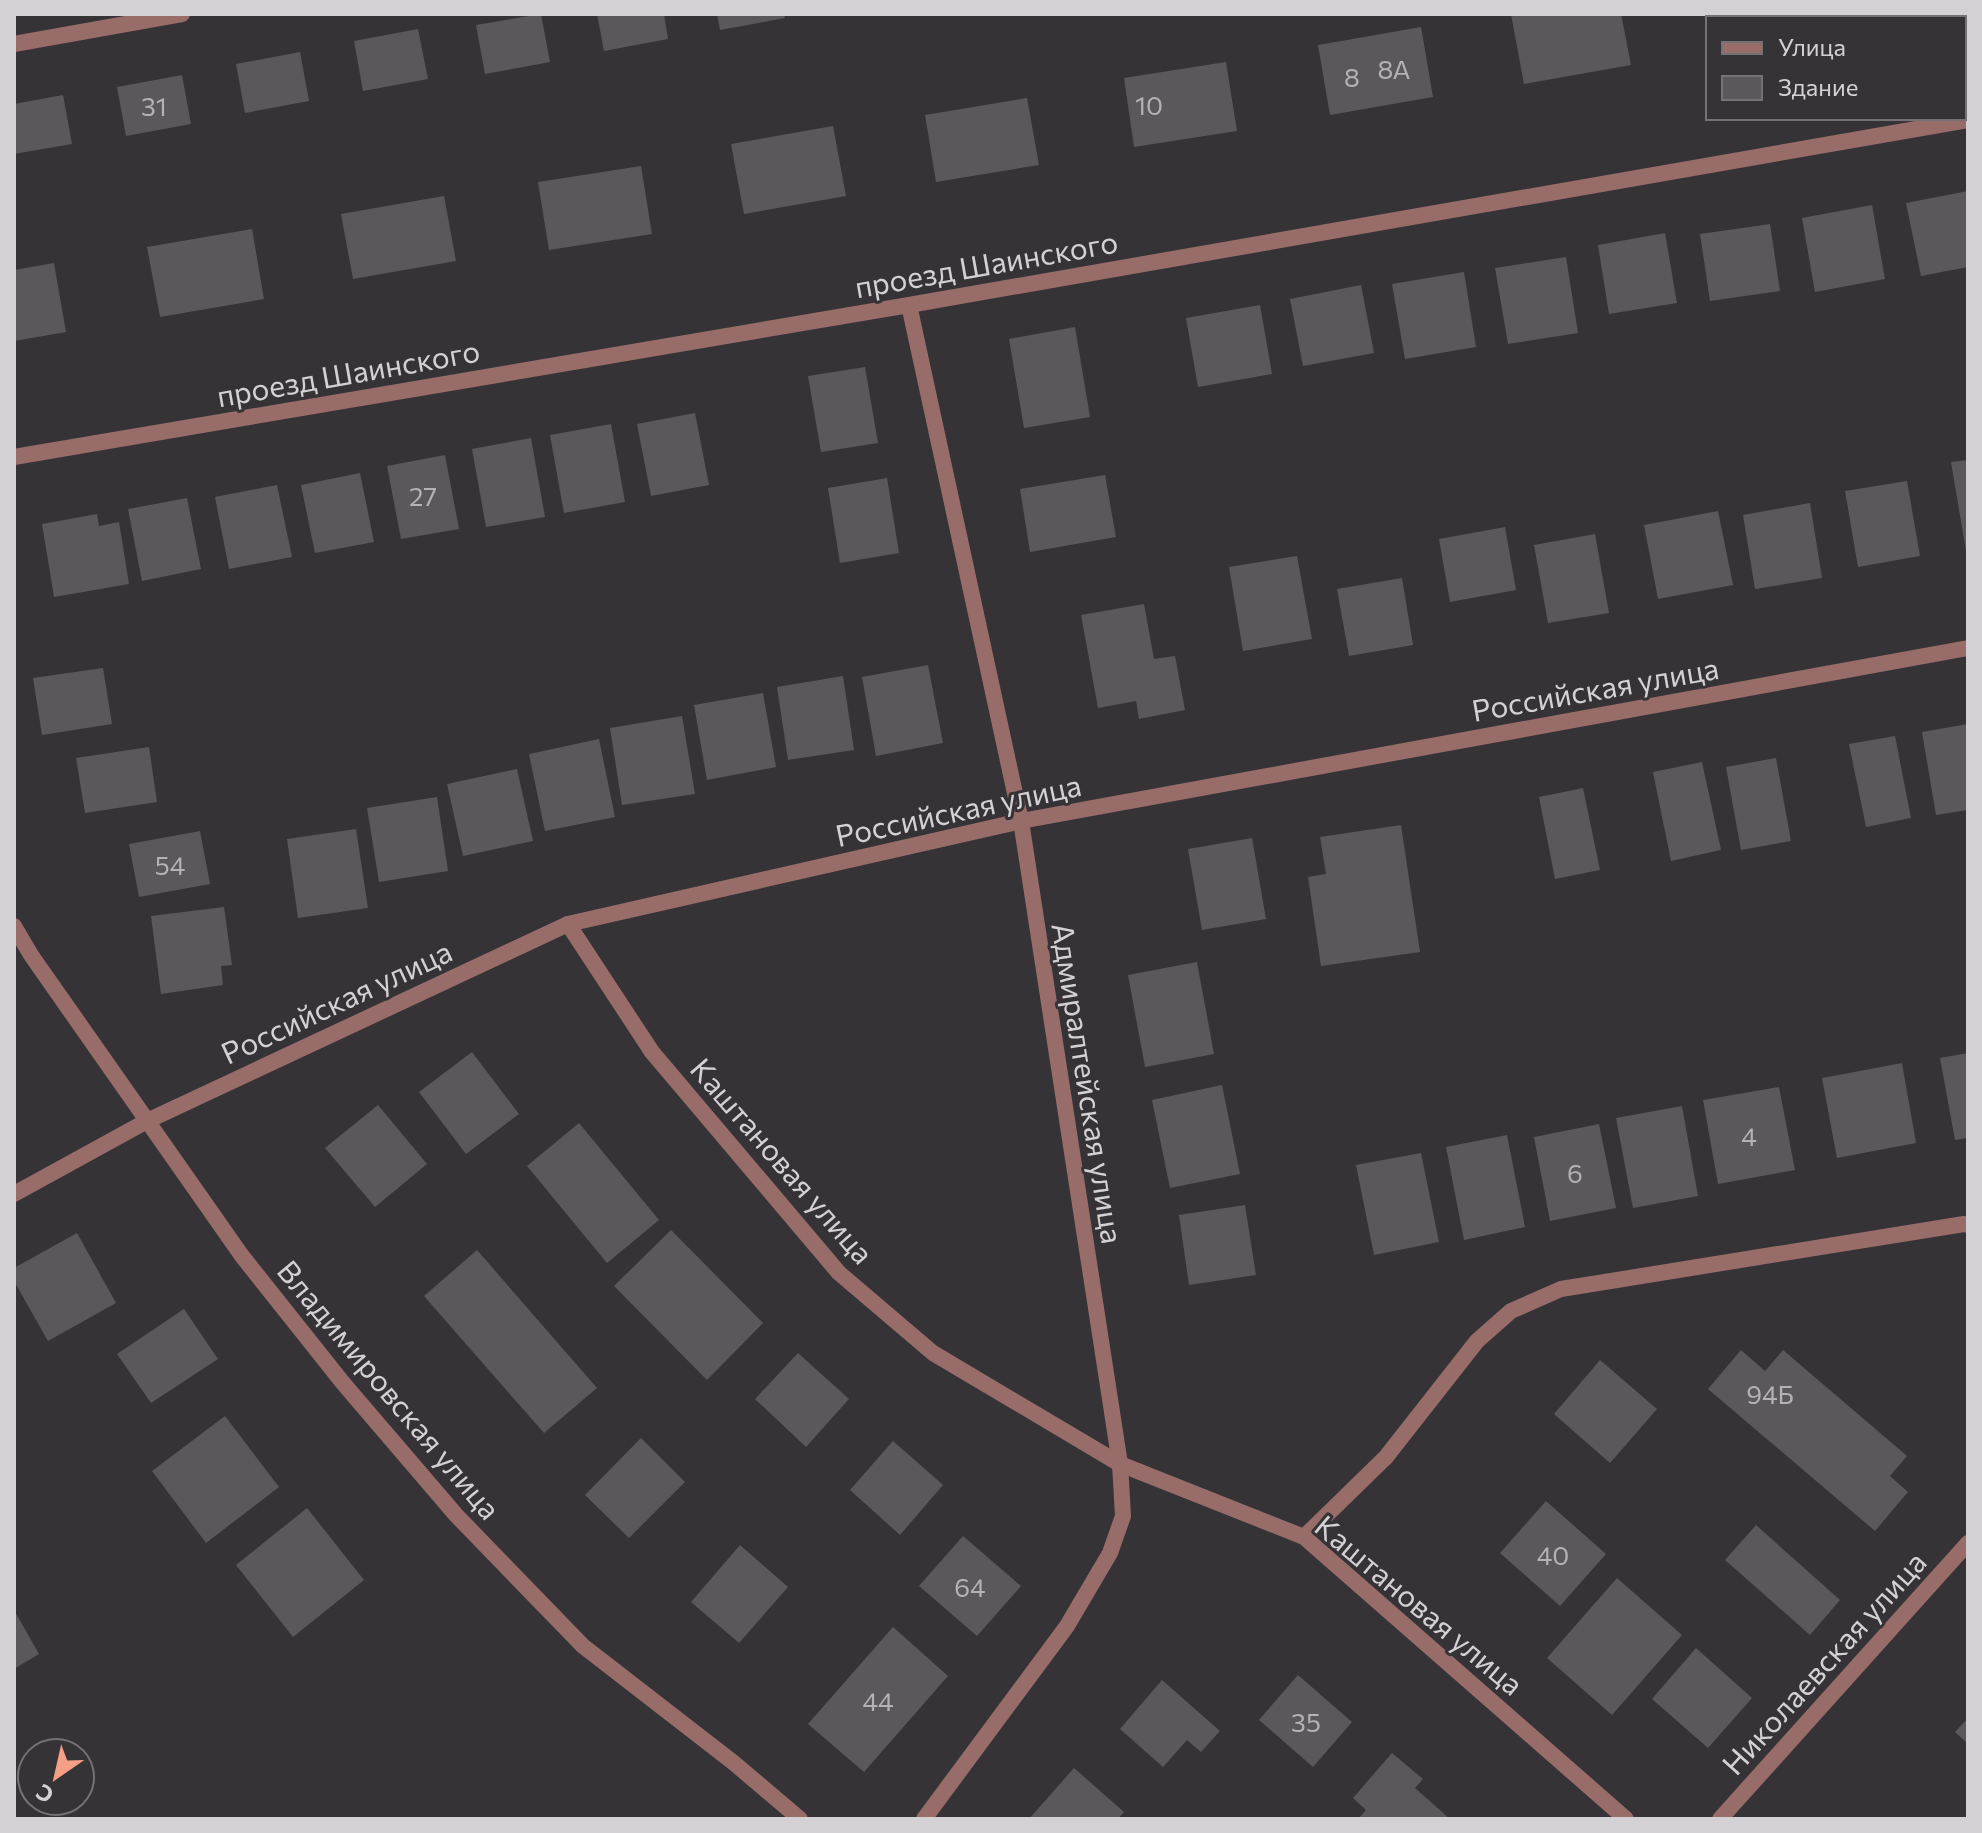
<svg xmlns="http://www.w3.org/2000/svg" width="1982" height="1833" viewBox="0 0 1982 1833" font-family="Commissioner,sans-serif">
<style>
.building{fill:#5b575c}
.lines{fill:none;stroke-linecap:round;stroke-linejoin:round}
.street{stroke:#976c69;stroke-width:16}
.labels{text-anchor:middle;dominant-baseline:central;stroke-width:6;stroke-linejoin:round;paint-order:stroke}
.number-label{font-size:26px;fill:#b5b2b6}
.street-label{font-size:30px;fill:#d3d1d4;stroke:#363337}
</style>
<rect width="100%" height="100%" fill="#363337"/>
<g class="building">
<polygon points="541,14 550,62 485,74 476,25"/>
<polygon points="597,14 664,14 668,39 604,51"/>
<polygon points="717,14 784,14 785,18 720,30"/>
<polygon points="1511,14 1621,14 1631,65 1524,84"/>
<rect x="1714" y="14" width="113" height="4"/>
<polygon points="1421,27 1433,97 1330,115 1318,45"/>
<polygon points="418,29 428,79 363,91 354,41"/>
<polygon points="300,52 309,101 245,113 236,64"/>
<polygon points="1226,62 1237,131 1134,147 1124,78"/>
<polygon points="182,75 191,124 126,136 117,87"/>
<polygon points="63,95 72,144 14,154 14,104"/>
<polygon points="1027,98 1039,165 936,182 925,115"/>
<polygon points="833,126 846,196 744,214 731,144"/>
<polygon points="641,166 652,234 549,250 538,182"/>
<polygon points="1968,191 1968,267 1921,276 1906,203"/>
<polygon points="444,196 456,261 353,279 341,214"/>
<polygon points="1872,205 1885,279 1815,292 1802,218"/>
<polygon points="1770,224 1780,291 1710,301 1700,234"/>
<polygon points="252,229 264,299 160,317 147,247"/>
<polygon points="1665,233 1677,303 1609,314 1598,245"/>
<polygon points="1566,257 1578,333 1508,344 1495,268"/>
<polygon points="54,263 66,332 14,341 14,270"/>
<polygon points="1464,272 1476,347 1405,359 1392,284"/>
<polygon points="1361,285 1374,353 1303,366 1290,299"/>
<polygon points="1260,305 1272,374 1198,387 1186,318"/>
<polygon points="1075,327 1090,417 1024,428 1009,339"/>
<polygon points="865,367 878,443 821,452 808,376"/>
<polygon points="695,413 709,485 651,496 637,424"/>
<polygon points="611,424 625,502 564,513 550,435"/>
<polygon points="531,438 545,517 486,527 472,449"/>
<polygon points="445,455 459,529 401,539 387,466"/>
<polygon points="1968,460 1968,551 1966,551 1951,462"/>
<polygon points="360,473 374,542 315,553 301,485"/>
<polygon points="1105,475 1116,537 1030,552 1020,489"/>
<polygon points="887,478 899,553 840,563 828,488"/>
<polygon points="1907,481 1920,556 1858,567 1845,491"/>
<polygon points="277,485 292,557 229,569 215,497"/>
<polygon points="187,498 201,569 142,581 128,509"/>
<polygon points="1810,503 1822,578 1755,589 1743,515"/>
<polygon points="1718,511 1733,585 1658,599 1644,525"/>
<polygon points="97,514 99,526 119,522 129,584 54,597 42,524"/>
<polygon points="1505,527 1516,590 1450,602 1439,539"/>
<polygon points="1595,534 1609,613 1548,623 1534,545"/>
<polygon points="1297,556 1312,639 1243,651 1229,567"/>
<polygon points="1402,578 1413,645 1349,656 1337,589"/>
<polygon points="1144,604 1154,659 1175,656 1185,710 1139,719 1136,701 1098,708 1081,615"/>
<polygon points="928,665 943,743 876,756 862,677"/>
<polygon points="103,668 112,724 42,735 33,678"/>
<polygon points="843,676 854,750 788,760 777,687"/>
<polygon points="763,693 776,767 707,780 694,705"/>
<polygon points="682,716 695,794 622,805 610,728"/>
<polygon points="1968,724 1968,810 1936,815 1922,732"/>
<polygon points="1895,736 1911,818 1866,827 1849,744"/>
<polygon points="599,739 615,817 545,831 529,754"/>
<polygon points="149,747 157,802 85,813 76,758"/>
<polygon points="1776,758 1791,841 1741,850 1726,767"/>
<polygon points="1702,762 1721,850 1671,861 1653,772"/>
<polygon points="517,769 533,841 463,856 447,784"/>
<polygon points="1583,788 1600,870 1555,879 1539,797"/>
<polygon points="437,797 448,871 379,882 367,808"/>
<polygon points="1401,825 1420,952 1321,966 1308,877 1326,874 1320,837"/>
<polygon points="356,829 368,908 298,918 287,839"/>
<polygon points="200,831 210,884 139,897 129,844"/>
<polygon points="1252,838 1266,919 1202,930 1188,849"/>
<polygon points="224,907 232,965 221,966 223,985 161,994 151,916"/>
<polygon points="1197,962 1214,1054 1145,1067 1128,975"/>
<polygon points="472,1052 519,1114 466,1154 419,1092"/>
<polygon points="1968,1053 1968,1138 1955,1140 1940,1058"/>
<polygon points="1902,1063 1916,1143 1837,1158 1822,1078"/>
<polygon points="1222,1085 1240,1174 1170,1188 1152,1100"/>
<polygon points="1779,1087 1795,1170 1718,1184 1703,1100"/>
<polygon points="378,1105 427,1164 375,1207 325,1148"/>
<polygon points="1682,1106 1698,1196 1633,1208 1616,1118"/>
<polygon points="579,1123 659,1220 607,1263 527,1166"/>
<polygon points="1599,1124 1616,1208 1550,1221 1534,1137"/>
<polygon points="1507,1135 1525,1227 1464,1240 1446,1147"/>
<polygon points="1421,1153 1439,1242 1374,1255 1356,1165"/>
<polygon points="1245,1205 1256,1275 1189,1285 1179,1215"/>
<polygon points="671,1230 763,1323 707,1380 614,1286"/>
<polygon points="77,1233 116,1303 48,1341 14,1281 14,1268"/>
<polygon points="477,1250 597,1388 544,1433 424,1296"/>
<polygon points="184,1309 218,1359 151,1403 117,1354"/>
<polygon points="1741,1350 1765,1371 1783,1350 1907,1456 1890,1476 1908,1492 1875,1531 1708,1389"/>
<polygon points="798,1353 849,1399 806,1447 755,1399"/>
<polygon points="1600,1360 1657,1409 1610,1463 1554,1414"/>
<polygon points="225,1416 279,1487 206,1543 152,1471"/>
<polygon points="641,1438 685,1482 629,1538 585,1495"/>
<polygon points="893,1441 943,1485 900,1535 850,1490"/>
<polygon points="1546,1501 1606,1554 1560,1606 1500,1553"/>
<polygon points="307,1508 364,1580 293,1637 236,1565"/>
<polygon points="1756,1525 1840,1600 1810,1635 1725,1560"/>
<polygon points="963,1536 1021,1586 977,1636 919,1586"/>
<polygon points="740,1545 788,1587 739,1643 691,1602"/>
<polygon points="1617,1578 1682,1635 1612,1715 1547,1658"/>
<polygon points="14,1610 39,1654 14,1669"/>
<polygon points="893,1627 948,1676 864,1772 808,1724"/>
<polygon points="1696,1648 1752,1698 1708,1748 1652,1699"/>
<polygon points="1298,1675 1352,1722 1313,1767 1259,1720"/>
<polygon points="1162,1680 1220,1731 1201,1752 1187,1740 1163,1767 1120,1729"/>
<polygon points="1968,1718 1968,1744 1955,1732"/>
<polygon points="1392,1753 1423,1779 1415,1788 1450,1819 1358,1819 1366,1810 1353,1798"/>
<polygon points="1074,1768 1124,1812 1118,1819 1029,1819"/>
</g>
<g class="lines">
<g class="street">
<polyline points="14,44 182,14"/>
<polyline points="909,305 1021,821 1120,1464 1123,1516 1110,1553 1067,1626 924,1819"/>
<polyline points="14,457 909,305 1968,120"/>
<polyline points="568,924 652,1052 839,1273 933,1353 1120,1464 1304,1537 1626,1819"/>
<polyline points="14,926 31,955 242,1256 343,1383 456,1515 583,1646 734,1763 800,1819"/>
<polyline points="14,1194 147,1121 568,924 1021,821 1968,648"/>
<polyline points="1304,1537 1386,1457 1477,1341 1511,1311 1561,1289 1964,1224 1968,1225"/>
<polyline points="1720,1819 1968,1543"/>
</g>
</g>
<g class="labels">
<g class="number-label">
<text x="1394" y="68">8А</text>
<text x="1352" y="76">8</text>
<text x="1149" y="104">10</text>
<text x="154" y="105">31</text>
<text x="423" y="495">27</text>
<text x="170" y="864">54</text>
<text x="1749" y="1135">4</text>
<text x="1575" y="1172">6</text>
<text x="1770" y="1393">94Б</text>
<text x="1553" y="1554">40</text>
<text x="970" y="1586">64</text>
<text x="878" y="1700">44</text>
<text x="1306" y="1721">35</text>
</g>
<g class="street-label">
<text transform="translate(986 263) rotate(-10)">проезд Шаинского</text>
<text transform="translate(348 372) rotate(-10)">проезд Шаинского</text>
<text transform="translate(1595 688) rotate(-10)">Российская улица</text>
<text transform="translate(958 809) rotate(-12)">Российская улица</text>
<text transform="translate(336 1001) rotate(-25)">Российская улица</text>
<text transform="translate(1089 1083) rotate(81)">Адмиралтейская улица</text>
<text transform="translate(783 1160) rotate(49)">Каштановая улица</text>
<text transform="translate(390 1389) rotate(50)">Владимировская улица</text>
<text transform="translate(1420 1604) rotate(40)">Каштановая улица</text>
<text transform="translate(1823 1662) rotate(-48)">Николаевская улица</text>
</g>
</g>
<rect width="1982" height="1833" fill="none" stroke="#d3d1d4" stroke-width="32"/>
<rect x="1706" y="16" width="260" height="104" fill="#363337" stroke="#757276" stroke-width="2"/>
<rect x="1722" y="42" width="40" height="12" fill="#976c69" stroke="#757276" stroke-width="2"/>
<text x="1778" y="56" font-size="24" fill="#d3d1d4">Улица</text>
<rect x="1722" y="76" width="40" height="24" fill="#5b575c" stroke="#757276" stroke-width="2"/>
<text x="1778" y="96" font-size="24" fill="#d3d1d4">Здание</text>
<g transform="translate(56 1777) rotate(214)"><circle r="38" fill="#363337" stroke="#757276" stroke-width="2"/>
<path d="M0-6L14 30L0 20L-14 30Z" fill="#f49f86"/>
<text y="-12" font-size="22" font-weight="bold" text-anchor="middle" fill="#d3d1d4">С</text>
</g>
</svg>
